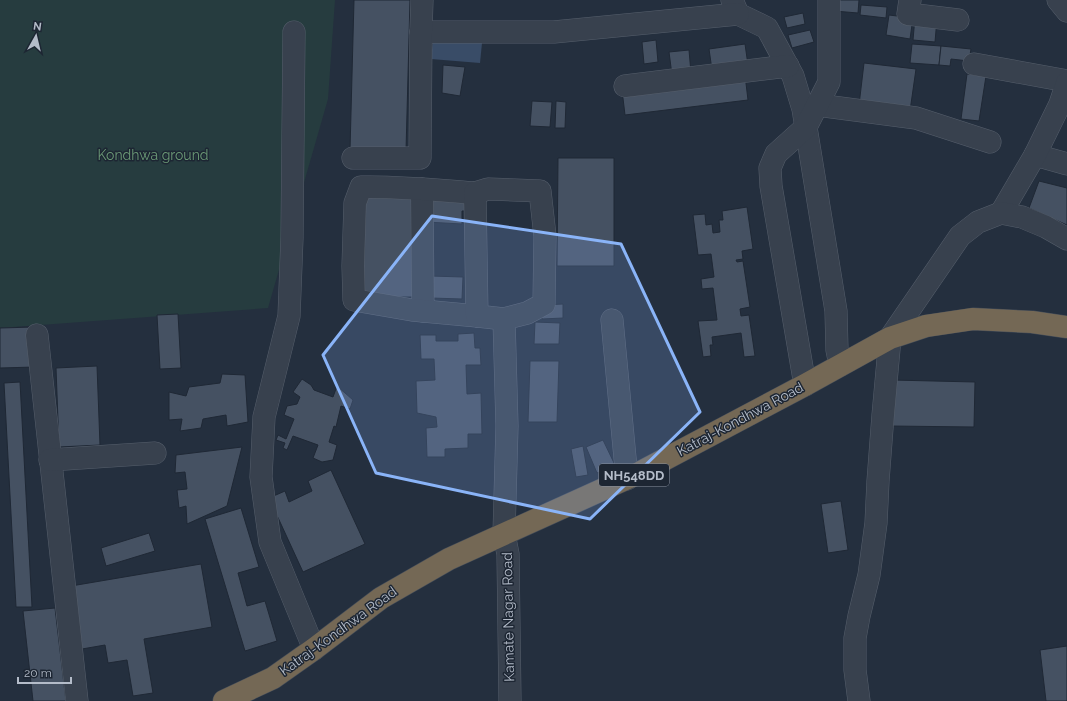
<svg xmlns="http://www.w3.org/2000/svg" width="1067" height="701" viewBox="0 0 1067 701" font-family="Raleway,sans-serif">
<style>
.green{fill:#263c3f}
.water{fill:#394c67}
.building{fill:#455162;stroke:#1f2835}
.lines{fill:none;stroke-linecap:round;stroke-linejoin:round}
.minor-casing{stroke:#565f6c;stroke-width:23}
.highway-casing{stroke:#434c59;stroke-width:23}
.minor{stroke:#38414e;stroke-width:22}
.highway{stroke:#746855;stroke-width:22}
.marked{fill:#8ab4f8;fill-opacity:0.2;stroke:#8ab4f8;stroke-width:3;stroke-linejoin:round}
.labels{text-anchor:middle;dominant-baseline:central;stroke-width:3;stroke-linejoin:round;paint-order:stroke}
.shield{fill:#1d2633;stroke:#878f9c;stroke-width:1}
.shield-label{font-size:13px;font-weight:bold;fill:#b4bcc9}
.park-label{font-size:14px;fill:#6b9a76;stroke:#1d2633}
.street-label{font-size:14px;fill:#b4bcc9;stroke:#1d2633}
</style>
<rect width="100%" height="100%" fill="#242f3e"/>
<polygon class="green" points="0,0 335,0 328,99 268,308 0,328"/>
<polygon class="water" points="433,40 482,43 480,63 431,59"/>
<g class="building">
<polygon points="354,0 410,0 406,151 350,150"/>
<polygon points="835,0 859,0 858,13 834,11"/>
<polygon points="861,5 887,7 886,18 860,15"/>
<polygon points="803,13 805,24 787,28 784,17"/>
<polygon points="889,15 913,18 910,39 886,35"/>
<polygon points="915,17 937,19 935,42 913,40"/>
<polygon points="810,30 814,42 792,48 788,35"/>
<polygon points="656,40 658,62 644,64 642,42"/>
<polygon points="745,44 748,65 712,70 709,49"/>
<polygon points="912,44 941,46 939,65 910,63"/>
<polygon points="941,46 971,49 969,61 951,59 950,66 939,65"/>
<polygon points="689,50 691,73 672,75 669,52"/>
<polygon points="864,63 916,69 910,111 859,105"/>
<polygon points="443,65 465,67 460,96 442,93"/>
<polygon points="967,74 986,76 979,121 961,119"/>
<polygon points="745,75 748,100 625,115 622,90"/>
<polygon points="532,101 552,102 550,127 530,126"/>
<polygon points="556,101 566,102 565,128 555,128"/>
<polygon points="558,158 614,158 614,266 557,266"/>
<polygon points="1039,181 1067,188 1067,225 1029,208"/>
<polygon points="362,193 415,193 416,297 363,297"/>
<polygon points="428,196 471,198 471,211 462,211 462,224 426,222"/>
<polygon points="747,207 753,249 742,251 743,259 736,260 737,262 743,261 750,307 740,309 741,316 749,315 755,356 744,357 741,333 712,337 713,345 710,345 711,356 703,357 698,321 717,320 713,288 702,289 701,279 714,277 711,254 698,255 693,215 705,214 706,225 712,224 713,233 720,232 719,220 723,220 722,211"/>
<polygon points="431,276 463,277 462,299 431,298"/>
<polygon points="563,304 563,318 542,319 542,305"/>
<polygon points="178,314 181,368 160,369 157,315"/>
<polygon points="535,322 560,323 559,344 534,344"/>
<polygon points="34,327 35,367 0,368 0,328"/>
<polygon points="474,333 475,348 480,348 481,365 466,365 467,394 481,393 482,434 468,434 468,448 445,449 445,457 427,457 426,428 437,427 436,417 417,413 416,381 435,380 434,359 421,359 420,335 436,335 436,341 458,341 458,334"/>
<polygon points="530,361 559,361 557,422 528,422"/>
<polygon points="97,366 100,445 59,447 56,368"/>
<polygon points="222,374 245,375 248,422 227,426 226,415 203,419 201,428 180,431 182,419 169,420 169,392 186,396 189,387 220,383"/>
<polygon points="302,379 311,385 314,390 333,397 337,386 353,400 350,409 341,406 336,427 334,426 329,442 337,445 333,460 322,462 313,458 318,445 293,436 287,450 283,448 285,443 276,440 278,435 286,439 294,419 284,415 287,406 297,404 300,397 293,392"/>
<polygon points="892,380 975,382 974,427 891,426"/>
<polygon points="20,382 32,607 16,607 4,383"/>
<polygon points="603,440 615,465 597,473 586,447"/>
<polygon points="583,446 588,475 576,477 571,449"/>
<polygon points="242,447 227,506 187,524 186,506 179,508 177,490 187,489 185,472 175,473 176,455"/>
<polygon points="331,470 365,544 303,572 269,498 285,491 289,502 312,491 308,481"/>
<polygon points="841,501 848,550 828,553 821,504"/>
<polygon points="241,508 259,567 238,573 247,606 265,601 277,641 245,651 205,519"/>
<polygon points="149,533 155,551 106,566 101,548"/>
<polygon points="201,564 212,627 144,639 153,693 133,696 127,660 108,663 105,645 82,649 71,586"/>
<polygon points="55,608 66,701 33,701 23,611"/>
<polygon points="1067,646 1067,701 1046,701 1040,650"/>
</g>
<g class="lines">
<g class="minor-casing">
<g id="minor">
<polyline points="732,0 738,14 767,28 793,76 803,109 836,311 837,350 840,365"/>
<polyline points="910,0 908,14 958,20"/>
<polyline points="1058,0 1067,11"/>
<polyline points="294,32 292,238 289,316 264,417 261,477 270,542 314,649"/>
<polyline points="421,32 554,32 738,14"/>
<polyline points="974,64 1067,81"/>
<polyline points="625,86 788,66"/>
<polyline points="817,105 916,118 990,142"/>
<polyline points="1035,155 1067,164"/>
<polyline points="353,158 420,158 421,32 422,0"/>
<polyline points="422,189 423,311"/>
<path d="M475,193C437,190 399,186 361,187L355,203L353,266L354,300L412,310L477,316"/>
<polyline points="1001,213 1035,155 1060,104 1067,83"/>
<polyline points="504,319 527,313 544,304 545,236 540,191 488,189 475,193 477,316 504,319 507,426 504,534 508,554 510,701"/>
<polyline points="612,320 627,479"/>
<polyline points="37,335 77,701"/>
<polyline points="805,385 771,186 770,168 776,154 806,127 829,82 829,0"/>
<polyline points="50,460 155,453"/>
<polyline points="859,701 855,670 855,638 859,616 869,575 876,523 878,481 883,415 890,338 960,236 978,222 1001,213 1022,217 1046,227 1067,239"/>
</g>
</g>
<g class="highway-casing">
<polyline id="highway" points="224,701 273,678 314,649 381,598 449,559 639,473 805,385 890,338 926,326 973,319 1032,322 1067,327"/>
</g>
<use href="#minor" class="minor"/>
<use href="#highway" class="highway"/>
</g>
<path class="marked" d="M432,216L621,244L700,412L590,519L376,473L323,355Z"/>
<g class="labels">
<rect class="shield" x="599" y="464" width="70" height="22" rx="3"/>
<g class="shield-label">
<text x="634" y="475">NH548DD</text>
</g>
<g class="park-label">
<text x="153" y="155">Kondhwa ground</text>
</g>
<g class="street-label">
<text transform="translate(740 419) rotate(-28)">Katraj-Kondhwa Road</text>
<text transform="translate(508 617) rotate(-91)">Kamate Nagar Road</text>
<text transform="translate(338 631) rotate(-36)">Katraj-Kondhwa Road</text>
</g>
</g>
<g transform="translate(36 36) rotate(8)" stroke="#1d2633" stroke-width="3" paint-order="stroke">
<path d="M0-3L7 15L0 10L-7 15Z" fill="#b4bcc9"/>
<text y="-6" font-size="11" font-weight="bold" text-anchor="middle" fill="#b4bcc9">N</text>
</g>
<path d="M18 677v6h53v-6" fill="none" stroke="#b4bcc9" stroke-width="2"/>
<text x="24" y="677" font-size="12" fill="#b4bcc9" stroke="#1d2633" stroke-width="3" paint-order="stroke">20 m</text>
</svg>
